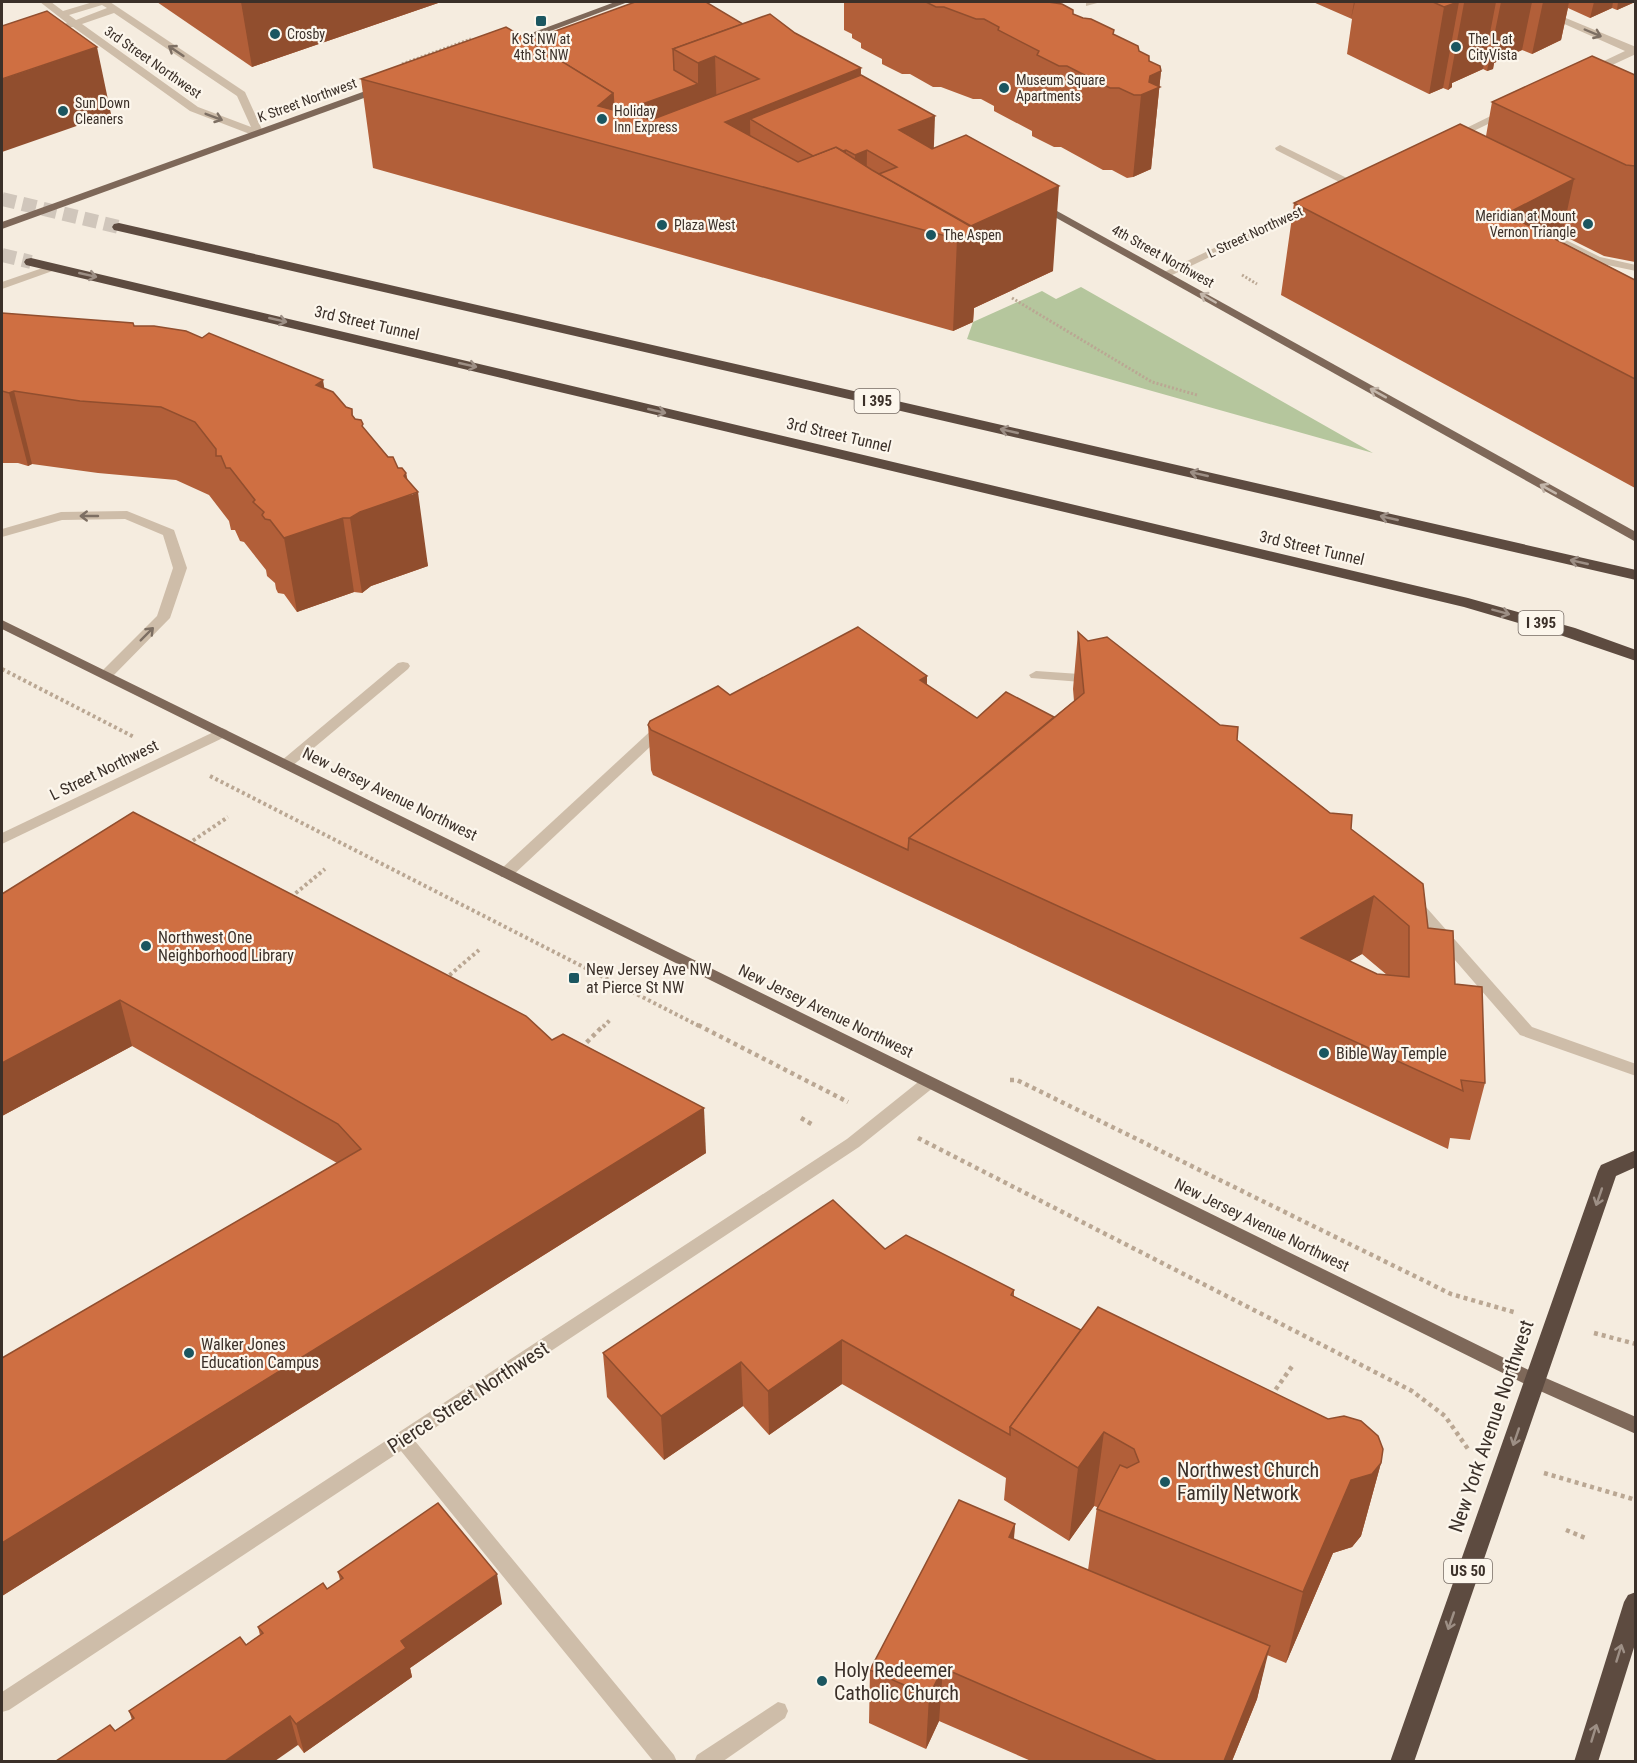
<svg xmlns="http://www.w3.org/2000/svg" width="1637" height="1763" viewBox="0 0 1637 1763" font-family="'Roboto Condensed',sans-serif">
<style>
.green{fill:#b5c69d}
.lines{fill:none;stroke-linecap:round;stroke-linejoin:round}
.highway-tunnel{stroke:#d0c6bb;stroke-width:14;stroke-dasharray:14 7;stroke-linecap:butt}
.path-far2{stroke:#baa793;stroke-width:3;stroke-dasharray:2 2;stroke-linecap:butt}
.path-far1{stroke:#baa793;stroke-width:4;stroke-dasharray:3 3;stroke-linecap:butt}
.path{stroke:#baa793;stroke-width:4.5;stroke-dasharray:4 4;stroke-linecap:butt}
.minor{fill:#cebda9;fill-rule:evenodd}
.major{fill:#7e6859;fill-rule:evenodd}
.highway{fill:#5d4b40;fill-rule:evenodd}
.wall{fill:#b25f39;fill-rule:evenodd}
.shaded-wall{fill:#914e2e}
.building{fill:#cf6f42;stroke:#914e2e;stroke-width:1.5;fill-rule:evenodd}
.oneway{stroke:#7d6f63}
.oneway2{stroke:#9d8f85}
.oneway3{stroke:#c3b6aa}
.poi-dot{fill:#1b5660;stroke:#fcf6ec;stroke-width:2}
.labels{text-anchor:middle;dominant-baseline:central;stroke-width:4.5;stroke-linejoin:round;paint-order:stroke}
.far-poi-label{font-size:14px;fill:#3b3029;stroke:#fcf6ec;text-anchor:start}
.far-street-label{font-size:14px;fill:#3b3029;stroke:#fcf6ec}
.shield{fill:#fcf6ec;stroke:#756b64;stroke-width:1.5}
.shield-label{font-size:15px;font-weight:bold;fill:#3b3029}
.street-label{font-size:16px;fill:#3b3029;stroke:#fcf6ec}
.poi-label{font-size:16px;fill:#3b3029;stroke:#fcf6ec;text-anchor:start}
.near-street-label{font-size:20px;fill:#3b3029;stroke:#fcf6ec}
.near-poi-label{font-size:20px;fill:#3b3029;stroke:#fcf6ec;text-anchor:start}
</style>
<rect width="100%" height="100%" fill="#f5ecdf"/>
<polygon class="green" points="1081,287 1373,453 967,339 973,322 1042,291 1056,299"/>
<g class="lines">
<g class="highway-tunnel">
<polyline points="2,199 119,227"/>
<polyline points="2,255 31,262"/>
</g>
<g class="path-far2">
<polyline points="402,64 471,39"/>
<polyline points="1242,275 1257,284"/>
<polyline points="1012,298 1152,382 1197,395"/>
</g>
<g class="path-far1">
<polyline points="2,669 134,737"/>
<polyline points="210,776 701,1027"/>
<polyline points="188,844 228,817"/>
<polyline points="291,897 325,869"/>
<polyline points="445,979 479,950"/>
<polyline points="603,1027 610,1020"/>
</g>
<g class="path">
<polyline points="698,1025 848,1102"/>
<polyline points="581,1048 604,1025"/>
<polyline points="1010,1080 1017,1080 1451,1294 1517,1313"/>
<polyline points="801,1118 813,1125"/>
<polyline points="918,1138 1412,1391 1445,1416 1468,1449"/>
<polyline points="1594,1333 1636,1344"/>
<polyline points="1271,1396 1293,1365"/>
<polyline points="1544,1473 1636,1500"/>
<polyline points="1566,1530 1588,1539"/>
</g>
<g class="minor">
<path d="M40,2H51L63,11L93,2H110L245,92L264,134L255,136L190,111L73,27L64,28L62,26L67,23ZM102,5L107,8L76,20L69,15ZM114,13L237,96L251,127L198,107L82,24Z"/>
<polygon points="1086,2 1101,2 1086,6"/>
<polygon points="1515,2 1527,2 1636,47 1636,54 1595,73 1587,73 1587,69 1625,51"/>
<polygon points="1507,108 1511,109 1511,113 1457,139 1448,137"/>
<polygon points="1280,145 1357,183 1358,185 1357,187 1349,187 1276,150 1275,148"/>
<polygon points="1310,202 1315,205 1314,207 1170,276 1166,277 1160,274"/>
<polygon points="1542,228 1600,257 1636,265 1636,271 1593,262 1538,233 1538,229"/>
<polygon points="54,264 60,267 58,269 2,289 2,282"/>
<polygon points="127,511 174,530 187,568 170,618 111,678 106,679 99,675 101,672 157,616 173,568 163,535 125,519 62,520 2,537 2,529 61,512"/>
<polygon points="403,662 408,663 410,666 408,669 291,767 281,767 279,764 281,761 398,663"/>
<polygon points="1036,671 1094,675 1101,679 1094,683 1031,678 1029,675"/>
<polygon points="662,723 667,725 669,728 667,731 511,877 501,877 499,873 501,869 657,725"/>
<polygon points="222,728 227,730 229,733 227,736 2,844 2,833"/>
<polygon points="1413,897 1418,898 1532,1027 1636,1064 1636,1076 1520,1035 1408,906 1405,902 1408,898"/>
<polygon points="928,1077 934,1079 936,1083 934,1087 859,1147 415,1441 674,1755 677,1762 654,1762 401,1451 9,1710 2,1712 2,1692 847,1139 922,1079"/>
<polygon points="778,1702 785,1704 788,1711 785,1718 722,1762 694,1762 697,1755"/>
</g>
<g class="major">
<polygon points="615,2 628,2 508,47 499,45"/>
<polygon points="382,85 387,88 386,90 2,229 2,222"/>
<polygon points="1039,201 1636,532 1636,542 1035,206 1034,204"/>
<polygon points="2,620 1541,1376 1636,1417 1636,1434 1529,1386 2,629"/>
</g>
<g class="highway">
<polygon points="119,223 1636,570 1636,580 114,230 112,227 114,224"/>
<polygon points="31,258 1468,598 1575,628 1636,650 1636,661 1563,636 1464,607 26,265 24,262 26,259"/>
<polygon points="1636,1150 1636,1167 1616,1176 1414,1762 1390,1762 1598,1171 1601,1165"/>
<polygon points="1636,1592 1636,1641 1598,1762 1574,1762 1624,1602 1628,1595"/>
</g>
</g>
<g class="wall">
<polygon points="157,2 441,2 252,67"/>
<polygon points="844,2 1048,2 1113,34 1139,51 1161,71 1151,169 1133,177 1127,178 1112,170 1103,170 1061,147 1054,147 1032,136 1032,131 994,111 994,106 981,99 973,99 941,87 933,87 910,74 902,74 882,64 882,59 861,48 861,43 852,38 852,34 844,30"/>
<polygon points="1313,2 1635,2 1617,10 1612,8 1590,18 1568,8 1561,40 1532,54 1522,50 1494,63 1493,69 1487,71 1483,69 1452,83 1452,87 1448,90 1443,88 1429,94 1347,54 1352,19"/>
<polygon points="743,24 795,33 861,75 934,148 1053,271 974,308 973,322 953,331 373,168 361,79 528,41"/>
<polygon points="1635,75 1635,262 1604,256 1562,235 1560,241 1635,280 1635,488 1281,295 1294,203 1486,136 1492,102"/>
<polygon points="2,313 134,326 325,389 346,407 352,409 353,416 398,468 406,473 428,566 371,586 362,593 354,592 297,612 284,594 278,593 276,589 275,583 267,576 266,570 244,542 240,541 235,530 231,530 229,521 209,495 176,480 98,473 32,464 28,466 18,463 2,463"/>
<path d="M1078,632L1088,641L1237,740L1351,829L1428,928L1455,984L1485,1083L1470,1140L1450,1138L1448,1149L907,895L653,775L651,770L648,725L730,695L927,676V685L977,718L1054,717L1074,701L1073,689ZM1362,954L1387,975L1377,974L1349,961Z"/>
<polygon points="2,894 552,1040 706,1153 2,1596 2,1358 337,1163 132,1046 2,1116"/>
<polygon points="885,1249 1014,1290 1014,1297 1081,1330 1381,1463 1361,1536 1352,1547 1333,1553 1286,1663 1267,1655 1257,1699 1232,1761 1031,1761 939,1721 926,1749 869,1723 870,1670 1015,1524 1014,1539 1088,1570 1097,1507 1094,1506 1069,1541 1004,1500 1006,1478 842,1384 769,1435 743,1406 664,1460 607,1397 603,1353"/>
<polygon points="338,1572 502,1604 410,1668 412,1677 304,1753 298,1745 115,1731 132,1720 129,1711 246,1645 260,1635 258,1627 327,1589 340,1580"/>
</g>
<g class="shaded-wall">
<polygon points="241,2 441,2 252,67"/>
<polygon points="1354,2 1355,2 1351,19"/>
<polygon points="1458,2 1459,2 1443,88 1429,94 1444,7"/>
<polygon points="1462,2 1496,2 1483,69 1452,83 1452,87 1448,90 1464,3"/>
<polygon points="1501,2 1532,2 1522,50 1494,63 1493,69 1487,71"/>
<polygon points="1543,2 1569,2 1561,40 1532,54"/>
<polygon points="1594,2 1613,2 1612,8 1590,18"/>
<polygon points="1618,2 1635,2 1617,10"/>
<polygon points="765,37 759,79 715,56 718,144 614,114 698,84 698,63 696,62"/>
<polygon points="97,47 111,114 2,152 2,79"/>
<polygon points="861,68 860,153 867,150 866,214 854,211 855,155 846,150 846,209 820,160 750,119 751,183 725,122"/>
<polygon points="1161,71 1151,169 1133,177 1141,95 1150,76"/>
<polygon points="613,93 616,147 598,106"/>
<polygon points="935,116 932,198 899,130"/>
<polygon points="1574,179 1554,271 1506,214"/>
<polygon points="1059,186 1053,271 974,308 973,322 953,331 957,239 962,229"/>
<polygon points="323,380 335,453 316,385"/>
<polygon points="14,391 32,464 28,466 9,393"/>
<polygon points="406,473 409,496 418,492 428,566 371,586 362,593 350,518 404,476"/>
<polygon points="343,518 354,592 297,612 284,538"/>
<polygon points="927,676 926,721 920,680"/>
<polygon points="1374,896 1362,954 1291,996 1301,938"/>
<polygon points="120,1000 132,1046 2,1116 2,1063"/>
<polygon points="704,1108 706,1153 2,1596 2,1543"/>
<polygon points="842,1340 842,1384 769,1435 768,1391"/>
<polygon points="741,1362 743,1406 664,1460 661,1416"/>
<polygon points="1104,1432 1094,1506 1069,1541 1078,1468"/>
<polygon points="1381,1463 1361,1536 1352,1547 1333,1553 1286,1663 1303,1592 1351,1480"/>
<polygon points="1015,1524 1010,1578 1009,1537"/>
<polygon points="497,1574 502,1604 410,1668 412,1677 304,1753 296,1724 401,1641"/>
<polygon points="1270,1646 1257,1699 1232,1761 1224,1761"/>
<polygon points="943,1668 939,1721 926,1749 929,1696"/>
<polygon points="290,1716 298,1745 275,1761 225,1761"/>
</g>
<g class="building">
<polygon points="635,2 706,2 743,24 673,49 674,70 698,84 620,112 614,110 613,93 528,41"/>
<polygon points="926,2 1048,2 1062,4 1073,10 1073,14 1083,18 1091,19 1114,30 1113,34 1138,46 1139,51 1149,56 1149,61 1160,66 1161,71 1150,76 1149,82 1160,87 1141,95 1134,95 1119,88 1110,88 1067,66 1059,66 1037,55 1039,51 998,30 999,27 984,19 976,19 944,7 936,7"/>
<polygon points="1433,2 1458,2 1444,7"/>
<polygon points="47,11 97,47 2,79 2,26"/>
<polygon points="770,14 795,33 861,68 725,122 798,162 836,147 872,170 977,230 957,239 361,79 506,27 613,93 598,106 651,120 759,79 715,56 698,63 673,49"/>
<polygon points="1592,56 1635,75 1635,166 1626,165 1492,102"/>
<polygon points="861,75 935,116 899,130 932,149 966,135 1059,186 971,226 879,174 897,167 867,150 855,155 846,150 843,151 836,147 813,156 750,119"/>
<polygon points="1460,124 1574,179 1506,214 1635,280 1635,379 1294,203"/>
<polygon points="2,313 133,323 134,326 154,326 186,331 202,338 209,333 323,380 316,385 333,392 346,407 352,409 352,415 355,419 361,420 363,424 362,426 388,457 393,457 398,468 402,468 406,473 404,476 418,492 360,512 350,518 343,518 284,538 270,520 265,519 262,515 264,512 253,502 255,500 230,468 226,468 221,456 216,456 216,449 195,422 161,407 80,401 14,391 9,393 2,391"/>
<polygon points="858,627 927,676 920,680 977,718 1006,692 1054,717 909,838 908,850 651,730 648,725 650,721 718,686 730,695"/>
<path d="M1078,632L1088,641L1107,637L1220,725L1238,727L1237,740L1330,813L1352,815L1351,829L1423,884L1428,928L1453,931L1455,984L1482,987L1485,1083L1461,1080L1463,1091L909,838L1084,693ZM1374,896L1409,926V977L1377,974L1301,938Z"/>
<polygon points="133,812 526,1016 552,1040 563,1034 704,1108 2,1543 2,1358 361,1149 338,1124 120,1000 2,1063 2,894"/>
<polygon points="833,1200 885,1249 906,1235 1014,1290 1011,1295 1081,1330 1010,1427 1010,1435 842,1340 768,1391 741,1362 661,1416 603,1353"/>
<polygon points="1098,1307 1328,1419 1344,1416 1361,1421 1378,1436 1383,1449 1381,1463 1372,1474 1351,1480 1303,1592 1097,1509 1120,1465 1127,1468 1139,1462 1134,1449 1104,1432 1078,1468 1010,1427"/>
<polygon points="959,1500 1015,1524 1009,1537 1270,1646 1224,1761 1157,1761 943,1668 929,1696 870,1670"/>
<polygon points="438,1503 497,1574 401,1641 406,1648 296,1724 290,1716 225,1761 56,1761 110,1725 115,1731 134,1718 129,1711 240,1637 246,1645 263,1633 258,1627 323,1583 327,1589 343,1578 338,1572"/>
</g>
<defs><path id="oneway-shaft" d="M-6 0H5M1.5-3L5.5 0L1.5 3" fill="none" stroke-width="1.6" stroke-linecap="round" stroke-linejoin="round" transform="scale(1.5)"/></defs>
<g class="oneway">
<use href="#oneway-shaft" transform="translate(1593 33) rotate(23)"/>
<use href="#oneway-shaft" transform="translate(176 51) rotate(-146)"/>
<use href="#oneway-shaft" transform="translate(214 117) rotate(21)"/>
<use href="#oneway-shaft" transform="translate(89 516) rotate(180)"/>
<use href="#oneway-shaft" transform="translate(147 634) rotate(-45)"/>
</g>
<g class="oneway2">
<use href="#oneway-shaft" transform="translate(88 275) rotate(13)"/>
<use href="#oneway-shaft" transform="translate(278 320) rotate(13)"/>
<use href="#oneway-shaft" transform="translate(468 365) rotate(13)"/>
<use href="#oneway-shaft" transform="translate(657 411) rotate(13)"/>
<use href="#oneway-shaft" transform="translate(1009 431) rotate(-167)"/>
<use href="#oneway-shaft" transform="translate(1199 474) rotate(-167)"/>
<use href="#oneway-shaft" transform="translate(1389 518) rotate(-167)"/>
<use href="#oneway-shaft" transform="translate(1579 562) rotate(-167)"/>
<use href="#oneway-shaft" transform="translate(1501 612) rotate(15)"/>
<use href="#oneway-shaft" transform="translate(1599 1197) rotate(109)"/>
<use href="#oneway-shaft" transform="translate(1516 1437) rotate(109)"/>
<use href="#oneway-shaft" transform="translate(1451 1621) rotate(109)"/>
<use href="#oneway-shaft" transform="translate(1619 1653) rotate(-73)"/>
<use href="#oneway-shaft" transform="translate(1594 1733) rotate(-73)"/>
</g>
<g class="oneway3">
<use href="#oneway-shaft" transform="translate(1208 298) rotate(-150)"/>
<use href="#oneway-shaft" transform="translate(1378 393) rotate(-151)"/>
<use href="#oneway-shaft" transform="translate(1548 489) rotate(-151)"/>
</g>
<g class="poi-dot">
<rect x="535" y="15" width="12" height="12" rx="3"/>
<circle cx="275" cy="34" r="6"/>
<circle cx="1456" cy="47" r="6"/>
<circle cx="1004" cy="88" r="6"/>
<circle cx="63" cy="111" r="6"/>
<circle cx="602" cy="119" r="6"/>
<circle cx="1588" cy="224" r="6"/>
<circle cx="662" cy="225" r="6"/>
<circle cx="931" cy="235" r="6"/>
<circle cx="146" cy="946" r="6"/>
<rect x="568" y="972" width="12" height="12" rx="3"/>
<circle cx="1324" cy="1053" r="6"/>
<circle cx="189" cy="1353" r="6"/>
<circle cx="1165" cy="1482" r="6"/>
<circle cx="822" cy="1681" r="6"/>
</g>
<g class="labels">
<g class="far-poi-label">
<text x="287" y="34">Crosby</text>
<text x="541" y="39" text-anchor="middle">K St NW at<tspan x="541" dy="16">4th St NW</tspan></text>
<text x="1468" y="39">The L at<tspan x="1468" dy="16">CityVista</tspan></text>
<text x="1016" y="80">Museum Square<tspan x="1016" dy="16">Apartments</tspan></text>
<text x="75" y="103">Sun Down<tspan x="75" dy="16">Cleaners</tspan></text>
<text x="614" y="111">Holiday<tspan x="614" dy="16">Inn Express</tspan></text>
<text x="1576" y="216" text-anchor="end">Meridian at Mount<tspan x="1576" dy="16">Vernon Triangle</tspan></text>
<text x="674" y="225">Plaza West</text>
<text x="943" y="235">The Aspen</text>
</g>
<g class="far-street-label">
<text transform="translate(153 62) rotate(35)">3rd Street Northwest</text>
<text transform="translate(307 100) rotate(-20)">K Street Northwest</text>
<text transform="translate(1255 232) rotate(-25)">L Street Northwest</text>
<text transform="translate(1163 256) rotate(29)">4th Street Northwest</text>
</g>
<g class="shield">
<rect x="854.5" y="389" width="45" height="24" rx="4.5"/>
<rect x="1518.5" y="611" width="45" height="24" rx="4.5"/>
<rect x="1444" y="1559" width="48" height="24" rx="4.5"/>
</g>
<g class="shield-label">
<text x="877" y="401">I 395</text>
<text x="1541" y="623">I 395</text>
<text x="1468" y="1571">US 50</text>
</g>
<g class="street-label">
<text transform="translate(367 323) rotate(13)">3rd Street Tunnel</text>
<text transform="translate(839 435) rotate(13)">3rd Street Tunnel</text>
<text transform="translate(1312 548) rotate(13)">3rd Street Tunnel</text>
<text transform="translate(104 770) rotate(-26)">L Street Northwest</text>
<text transform="translate(390 794) rotate(26)">New Jersey Avenue Northwest</text>
<text transform="translate(826 1011) rotate(26)">New Jersey Avenue Northwest</text>
<text transform="translate(1262 1225) rotate(26)">New Jersey Avenue Northwest</text>
</g>
<g class="poi-label">
<text x="158" y="937">Northwest One<tspan x="158" dy="18">Neighborhood Library</tspan></text>
<text x="586" y="969">New Jersey Ave NW<tspan x="586" dy="18">at Pierce St NW</tspan></text>
<text x="1336" y="1053">Bible Way Temple</text>
<text x="201" y="1344">Walker Jones<tspan x="201" dy="18">Education Campus</tspan></text>
</g>
<g class="near-street-label">
<text transform="translate(468 1397) rotate(-33)">Pierce Street Northwest</text>
<text transform="translate(1491 1426) rotate(-71)">New York Avenue Northwest</text>
</g>
<g class="near-poi-label">
<text x="1177" y="1470">Northwest Church<tspan x="1177" dy="23">Family Network</tspan></text>
<text x="834" y="1670">Holy Redeemer<tspan x="834" dy="23">Catholic Church</tspan></text>
</g>
</g>
<rect width="1637" height="1763" fill="none" stroke="#3b3029" stroke-width="6"/>
</svg>
